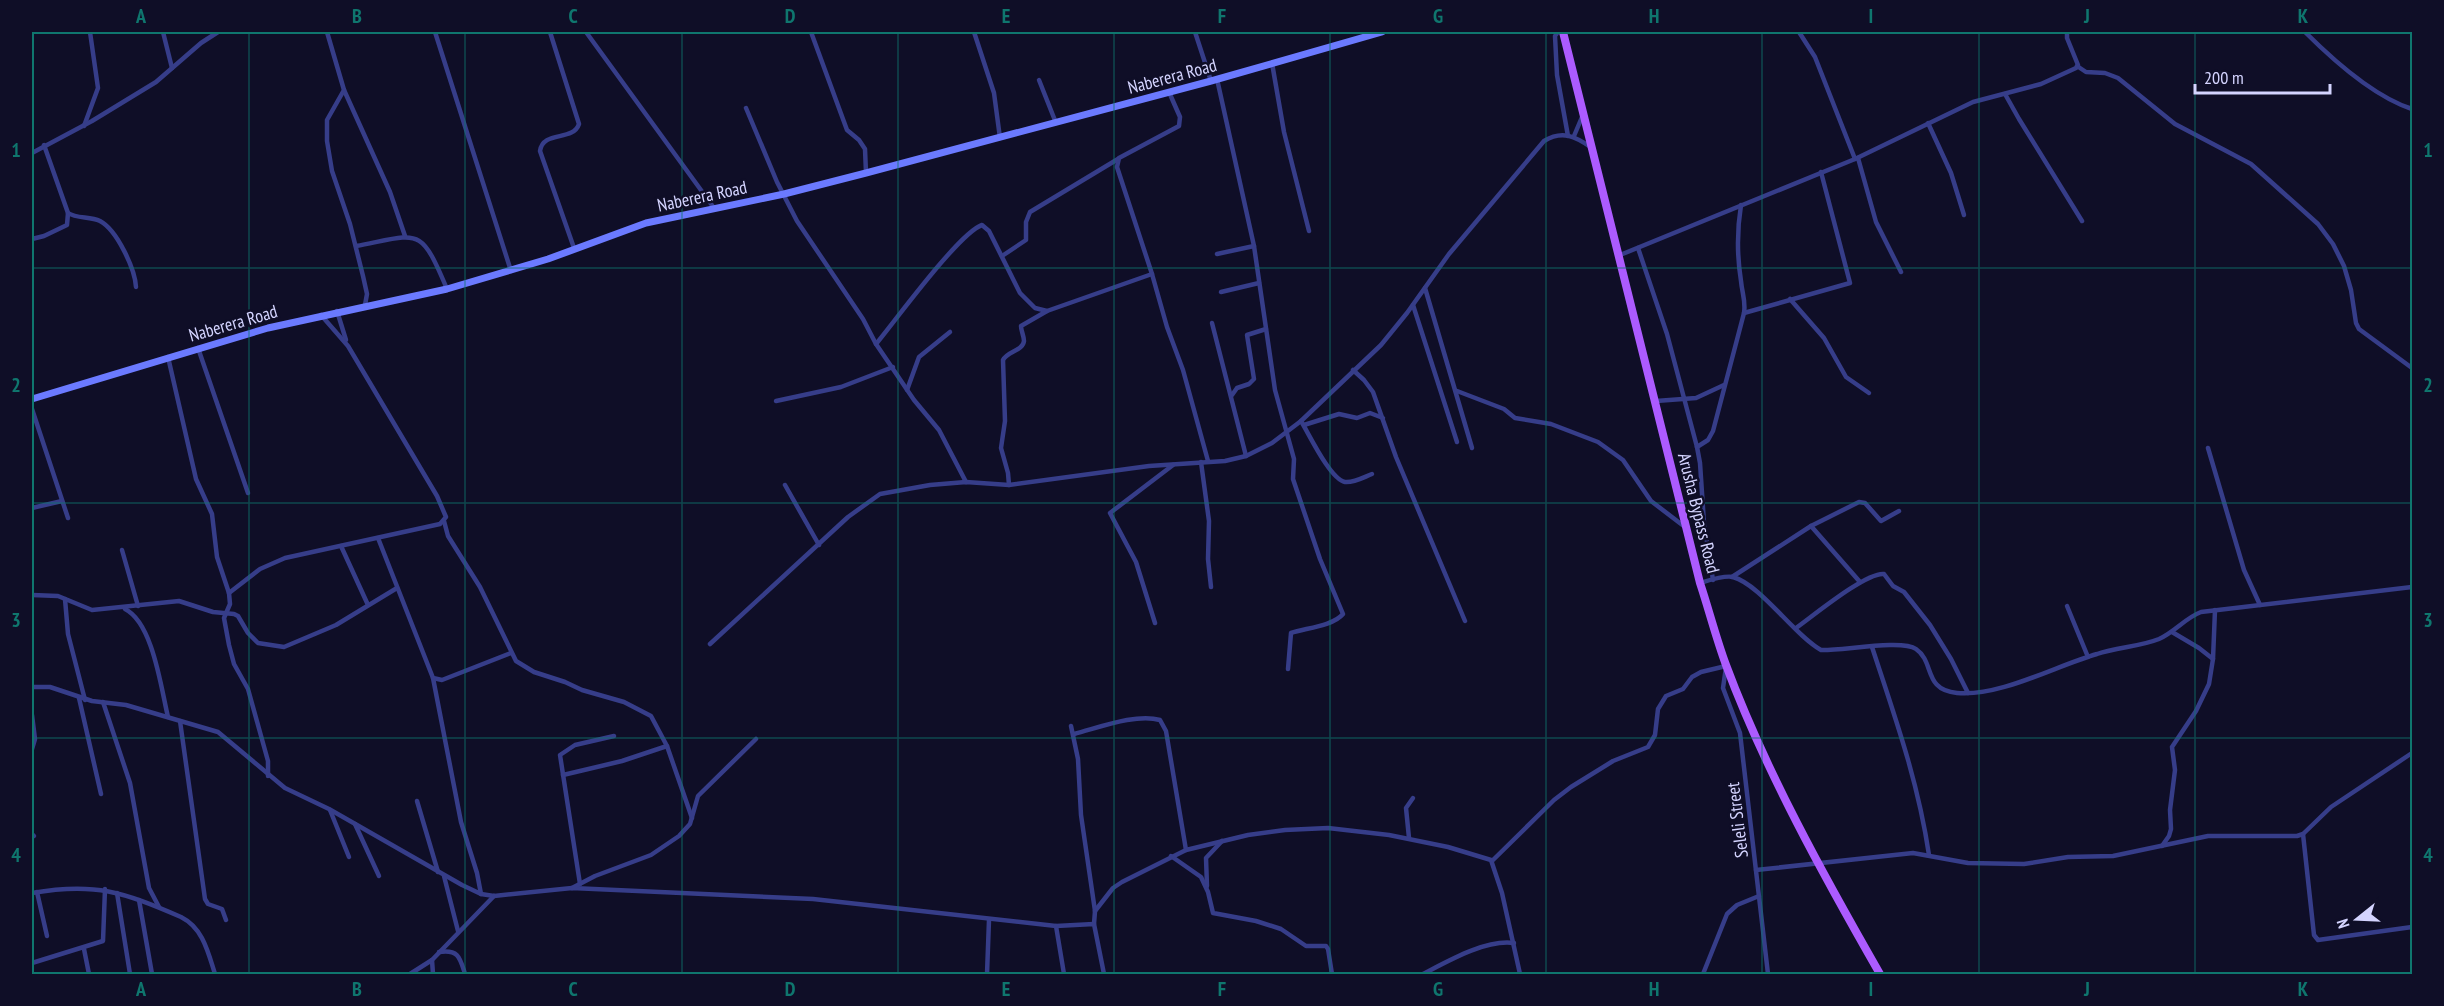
<svg xmlns="http://www.w3.org/2000/svg" width="2444" height="1006" viewBox="0 0 2444 1006" font-family="'PT Sans Narrow',sans-serif">
<style>
.lines{fill:none;stroke-linecap:round;stroke-linejoin:round}
.street{stroke:#363d89;stroke-width:4.5}
.secondary{stroke:#6b7aff;stroke-width:7}
.primary{stroke:#ac5bff;stroke-width:8}
.grid{fill:none;stroke:#0f766e;stroke-width:1.5;stroke-opacity:0.55}
.labels{text-anchor:middle;dominant-baseline:central;stroke-width:5;stroke-linejoin:round;paint-order:stroke}
.street-label{font-size:18px;fill:#d4d4ff;stroke:#0f0e27}
.neatline{fill:none;stroke:#0f766e;stroke-width:2}
.grid-label{font-size:20px;text-anchor:middle;font-weight:bold;fill:#0f766e}
</style>
<rect width="100%" height="100%" fill="#0f0e27"/>
<g class="lines">
<g class="street">
<polyline points="163,32 172,68"/>
<polyline points="327,32 344,90 327,120 327,141 332,171 350,224 363,276 367,294 365,305"/>
<polyline points="435,32 511,271"/>
<path d="M550,32L579,124C573,142 543,130 540,151L574,248"/>
<polyline points="586,32 714,208"/>
<polyline points="811,32 847,130 859,140 865,149 866,173"/>
<polyline points="974,32 994,93 1000,138"/>
<polyline points="1195,32 1211,81"/>
<polyline points="1558,32 1555,36 1557,75 1568,136"/>
<polyline points="1799,32 1815,57 1855,159"/>
<path d="M2305,32C2332,59 2375,97 2412,109"/>
<polyline points="1272,63 1284,132 1309,231"/>
<polyline points="2077,66 2086,72 2105,73 2118,78 2175,124 2251,164 2318,224 2333,244 2344,266 2351,290 2356,323 2359,329 2412,368"/>
<path d="M1217,79L1254,246L1275,390L1294,459L1293,479L1320,559L1343,614C1333,626 1306,628 1291,633L1288,669"/>
<polyline points="1039,80 1056,123"/>
<polyline points="344,90 390,192 405,236"/>
<polyline points="1169,92 1180,117 1179,126 1119,158 1117,167 1152,274 1167,327 1183,370 1208,461"/>
<polyline points="2005,94 2019,119 2082,221"/>
<polyline points="746,108 777,182 797,221 863,319 876,344 914,400 939,430 966,482"/>
<polyline points="1928,123 1951,173 1964,215"/>
<polyline points="84,126 98,88 90,32"/>
<polyline points="1574,136 1582,117"/>
<path d="M44,145L68,213C77,219 90,216 100,221C117,230 135,269 136,287"/>
<polyline points="32,153 92,121 156,82 201,43 218,32"/>
<polyline points="1858,158 1876,222 1901,272"/>
<polyline points="32,239 44,236 67,225 68,213"/>
<path d="M356,246C420,234 420,225 447,289"/>
<polyline points="1638,248 1667,334 1697,447 1700,463 1704,523 1713,580"/>
<polyline points="1217,254 1254,246"/>
<polyline points="1620,255 1855,159 1973,102 2041,84 2076,68 2078,65 2067,38 2067,32"/>
<polyline points="1002,256 1026,240 1026,222 1030,212 1118,159"/>
<polyline points="1425,288 1472,448"/>
<polyline points="1221,292 1259,283"/>
<polyline points="1790,299 1824,338 1846,377 1869,393"/>
<polyline points="1413,305 1457,442"/>
<polyline points="337,311 346,340"/>
<polyline points="1744,313 1850,283 1821,172"/>
<polyline points="1212,323 1246,456"/>
<path d="M876,344C896,320 959,233 982,225L989,231L1020,293L1035,308L1047,311"/>
<polyline points="198,348 248,493"/>
<polyline points="168,357 196,479 212,514 217,557 229,593 230,604 224,618 229,645 234,664 248,689 268,761 268,776"/>
<polyline points="1353,370 1364,380 1373,392 1396,457 1465,621"/>
<polyline points="907,390 919,357 950,332"/>
<polyline points="1457,391 1504,409 1515,418 1551,424 1598,442 1623,460 1651,501 1685,527"/>
<polyline points="1232,395 1237,388 1249,384 1254,379 1247,335 1266,329"/>
<polyline points="776,401 841,387 893,367"/>
<polyline points="1656,401 1696,398 1724,385"/>
<polyline points="32,409 68,518"/>
<path d="M1301,421C1309,434 1330,479 1345,482C1354,483 1364,477 1372,474"/>
<polyline points="1304,425 1339,414 1357,418 1370,413 1383,418"/>
<path d="M1697,447L1708,440L1713,431L1744,313C1746,301 1742,293 1741,281C1737,256 1737,230 1741,205"/>
<polyline points="2208,448 2244,570 2260,605"/>
<polyline points="1201,462 1209,521 1208,559 1211,587"/>
<polyline points="785,485 819,545"/>
<path d="M1009,485L1008,473L1001,448L1005,421L1003,360C1007,351 1023,351 1024,341C1024,336 1021,331 1021,326L1047,311L1152,274"/>
<polyline points="32,508 62,501"/>
<polyline points="444,521 448,536 480,587 516,661 534,672 565,682 582,690 624,702 651,716 667,746 692,818"/>
<polyline points="1811,526 1860,582"/>
<polyline points="378,538 433,678 442,680 511,653"/>
<polyline points="341,546 368,605"/>
<polyline points="122,550 138,606"/>
<polyline points="1732,577 1811,526 1859,502 1865,503 1881,521 1899,511"/>
<path d="M1700,583C1710,580 1724,575 1733,577C1761,585 1794,635 1821,650C1841,651 1902,639 1916,649C1935,662 1923,690 1957,693C2000,697 2055,666 2097,654C2117,647 2139,647 2159,639C2175,632 2185,618 2201,612L2412,587"/>
<polyline points="229,593 260,569 285,558 440,524 446,517 437,496 348,346 321,315"/>
<polyline points="32,595 58,596 92,610 179,601 213,612 234,614 238,616 248,633 258,643 284,647 336,625 397,588"/>
<polyline points="65,599 68,634 85,700"/>
<polyline points="2067,606 2088,657"/>
<path d="M125,609C153,623 161,688 168,717"/>
<polyline points="1155,623 1136,562 1110,513 1173,465"/>
<path d="M1796,628C1813,616 1866,572 1884,574L1893,586L1904,592L1930,625L1951,659L1968,693"/>
<polyline points="2172,632 2199,648 2213,659"/>
<path d="M710,644L848,517L880,494L930,485L966,482L1009,485L1149,466L1225,461L1246,456L1272,443L1301,421L1381,345L1407,313L1449,254L1544,141C1562,130 1575,136 1592,148"/>
<path d="M1872,647C1895,717 1918,781 1929,855"/>
<polyline points="1726,667 1723,688 1740,733 1768,974"/>
<polyline points="433,678 461,822 477,873 481,894"/>
<polyline points="32,687 50,687 92,701 126,705 218,732 285,788 329,809 462,885 481,894 494,896 572,888 813,899 1056,926 1094,924 1104,974"/>
<polyline points="79,698 101,794"/>
<polyline points="103,702 130,783 149,888 159,907"/>
<polyline points="32,715 35,739 32,749"/>
<polyline points="180,721 205,899 208,904 222,909 226,920"/>
<polyline points="1071,726 1078,759 1081,815 1095,911 1094,924"/>
<path d="M1074,734C1098,728 1136,713 1160,720L1166,731L1186,850"/>
<polyline points="563,775 622,761 667,746"/>
<polyline points="417,801 438,872"/>
<polyline points="330,810 349,857"/>
<polyline points="355,824 379,876"/>
<polyline points="32,834 34,836"/>
<polyline points="2303,834 2314,935 2318,940 2412,927"/>
<polyline points="1409,838 1406,808 1413,798"/>
<polyline points="2162,846 2169,836 2171,829 2170,810 2175,770 2172,747 2196,711 2209,684 2213,659 2215,610"/>
<polyline points="1171,856 1201,877 1208,892 1213,913 1256,921 1281,929 1306,946 1326,946 1328,949 1332,974"/>
<polyline points="1492,861 1554,800 1571,787 1613,761 1648,747 1655,735 1658,709 1666,696 1683,689 1692,677 1701,672 1726,666"/>
<polyline points="1756,870 1913,853 1968,863 2024,864 2068,857 2113,856 2208,836 2297,836 2303,834 2331,807 2412,753"/>
<polyline points="444,876 458,931"/>
<polyline points="580,884 560,755 575,745 614,736"/>
<polyline points="1207,886 1206,858 1222,841"/>
<polyline points="572,888 595,876 651,855 679,836 690,824 698,796 756,739"/>
<polyline points="37,892 47,936"/>
<path d="M32,893C95,882 123,892 181,917C203,928 208,952 215,974"/>
<polyline points="117,893 130,974"/>
<polyline points="139,900 152,974"/>
<polyline points="1095,911 1113,888 1122,882 1186,850 1248,835 1285,830 1328,828 1389,835 1448,847 1491,860 1502,893 1520,974"/>
<polyline points="1056,926 1064,974"/>
<polyline points="84,949 89,974"/>
<path d="M439,952C459,949 460,958 465,974"/>
<polyline points="432,960 433,974"/>
<polyline points="32,963 103,941 105,889"/>
<polyline points="410,974 432,960 494,896"/>
<polyline points="987,974 989,920"/>
<path d="M1423,974C1448,961 1486,939 1514,943"/>
<polyline points="1703,974 1727,914 1737,905 1759,896"/>
</g>
<polyline class="secondary" points="32,399 268,328 447,289 548,259 646,223 784,194 866,173 1211,81 1382,32"/>
<path class="primary" d="M1563,32L1700,583C1709,610 1716,638 1726,665C1765,770 1825,878 1880,974"/>
</g>
<path class="grid" d="M249,32V974M465,32V974M682,32V974M898,32V974M1114,32V974M1330,32V974M1546,32V974M1762,32V974M1979,32V974M2195,32V974M32,268H2412M32,503H2412M32,738H2412"/>
<g class="labels">
<g class="street-label">
<text transform="translate(1172 76) rotate(-15)">Naberera Road</text>
<text transform="translate(702 196) rotate(-12)">Naberera Road</text>
<text transform="translate(233 323) rotate(-16)">Naberera Road</text>
<text transform="translate(1699 513) rotate(76)">Arusha Bypass Road</text>
<text transform="translate(1737 820) rotate(-97)">Seleli Street</text>
</g>
</g>
<rect width="2444" height="1006" fill="none" stroke="#0f0e27" stroke-width="66"/>
<g transform="translate(2357 919) rotate(252)" stroke="#0f0e27" stroke-width="4.5" paint-order="stroke">
<path d="M0-4.5L10 22L0 15L-10 22Z" fill="#d4d4ff"/>
<text y="-9" font-size="16" font-weight="bold" text-anchor="middle" fill="#d4d4ff">N</text>
</g>
<path d="M2195 84v9h135v-9" fill="none" stroke="#d4d4ff" stroke-width="3"/>
<text x="2204" y="84" font-size="18" fill="#d4d4ff" stroke="#0f0e27" stroke-width="4.5" paint-order="stroke">200 m</text>
<rect x="33" y="33" width="2378" height="940" class="neatline"/>
<g class="grid-label">
<text x="141" y="23">A</text>
<text x="357" y="23">B</text>
<text x="573" y="23">C</text>
<text x="790" y="23">D</text>
<text x="1006" y="23">E</text>
<text x="1222" y="23">F</text>
<text x="1438" y="23">G</text>
<text x="1654" y="23">H</text>
<text x="1871" y="23">I</text>
<text x="2087" y="23">J</text>
<text x="2303" y="23">K</text>
<text x="16" y="157">1</text>
<text x="2428" y="157">1</text>
<text x="16" y="392">2</text>
<text x="2428" y="392">2</text>
<text x="16" y="627">3</text>
<text x="2428" y="627">3</text>
<text x="16" y="862">4</text>
<text x="2428" y="862">4</text>
<text x="141" y="996">A</text>
<text x="357" y="996">B</text>
<text x="573" y="996">C</text>
<text x="790" y="996">D</text>
<text x="1006" y="996">E</text>
<text x="1222" y="996">F</text>
<text x="1438" y="996">G</text>
<text x="1654" y="996">H</text>
<text x="1871" y="996">I</text>
<text x="2087" y="996">J</text>
<text x="2303" y="996">K</text>
</g>
</svg>
